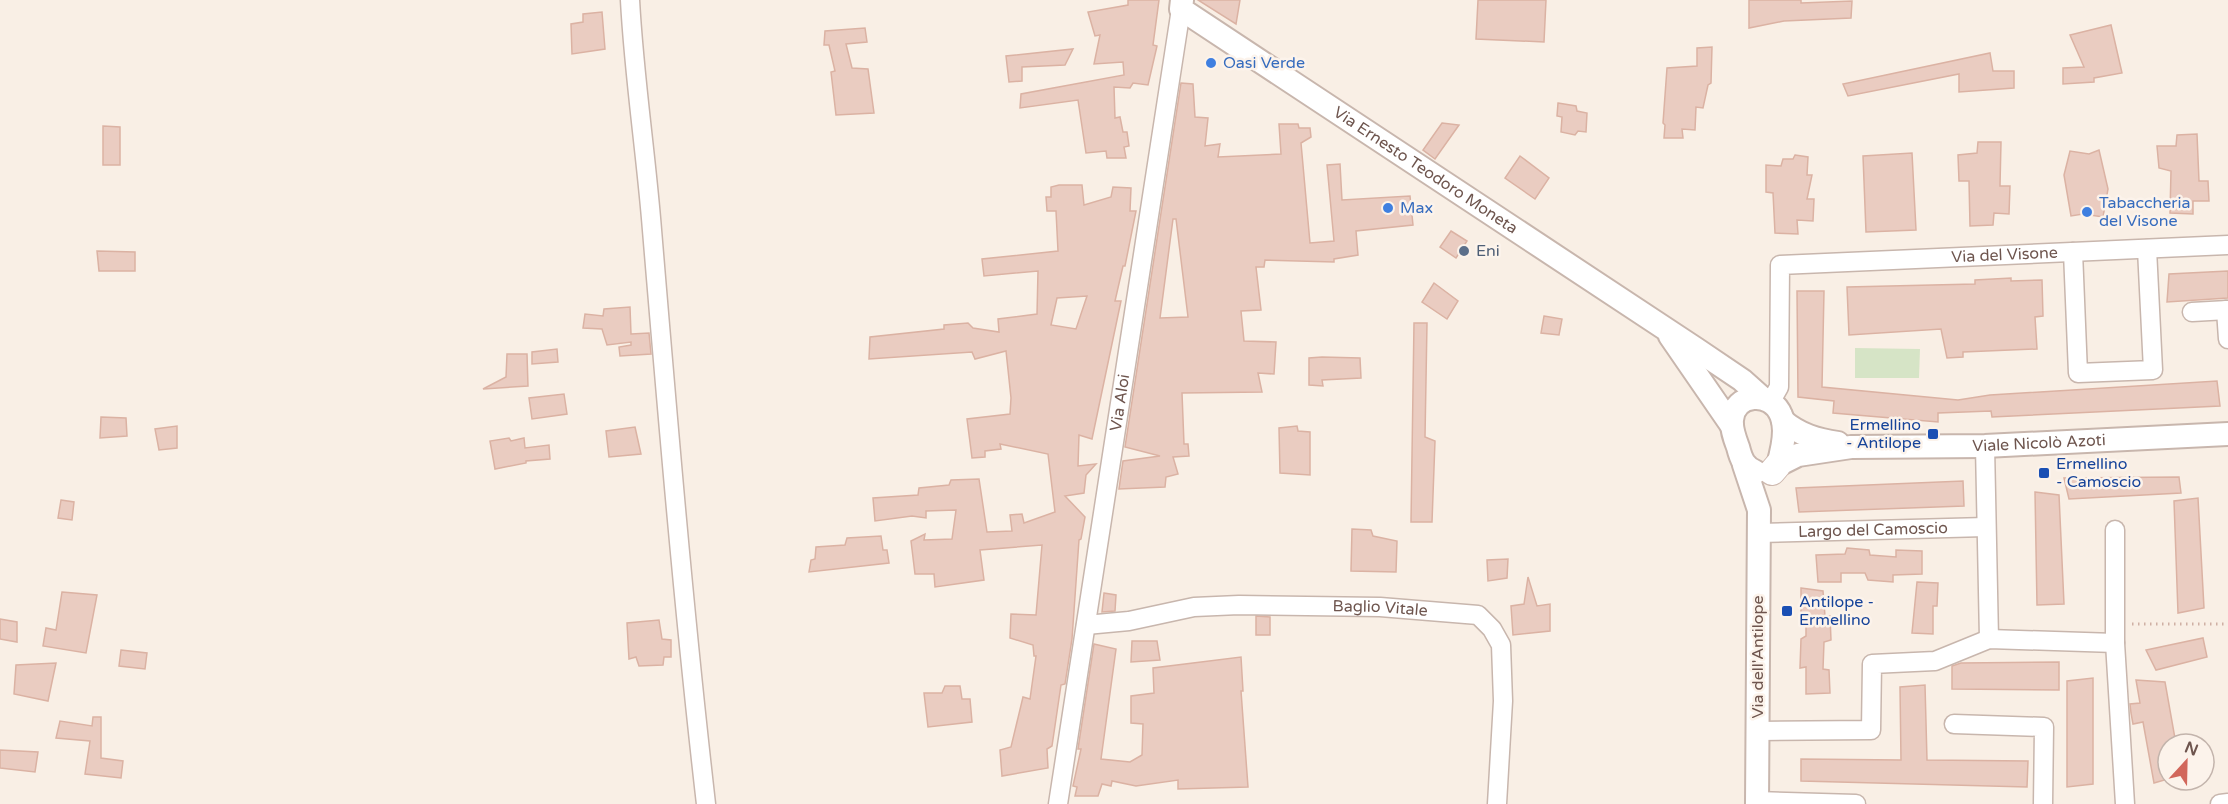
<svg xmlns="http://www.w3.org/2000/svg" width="2228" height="804" viewBox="0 0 2228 804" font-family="'Varela Round',sans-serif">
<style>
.green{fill:#d6e4c6}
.building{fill:#eaccc1;stroke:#dbb2a3;stroke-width:1.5;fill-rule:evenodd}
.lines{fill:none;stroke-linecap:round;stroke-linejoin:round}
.minor-casing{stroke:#c8b6ad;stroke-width:21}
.tertiary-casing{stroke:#c8b6ad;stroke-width:26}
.secondary-casing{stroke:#cdb8ae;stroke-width:28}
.path{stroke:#cfb0a4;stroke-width:3;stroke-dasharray:1.5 4.5;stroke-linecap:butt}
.minor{stroke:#fff;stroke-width:18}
.tertiary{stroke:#fff;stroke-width:22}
.secondary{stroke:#fff;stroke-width:26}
.shop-dot{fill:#3f7fe0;stroke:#fcf3eb;stroke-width:2}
.service-dot{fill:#5c6f8a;stroke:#fcf3eb;stroke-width:2}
.transit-dot{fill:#1a4fb4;stroke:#fcf3eb;stroke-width:2}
.labels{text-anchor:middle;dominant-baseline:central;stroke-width:5;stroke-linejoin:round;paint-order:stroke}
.shop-label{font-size:16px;fill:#366cbe;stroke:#fcf3eb;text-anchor:start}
.street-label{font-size:16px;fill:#6e554e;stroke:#fcf3eb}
.service-label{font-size:16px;fill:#4e5e75;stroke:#fcf3eb;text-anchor:start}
.transit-label{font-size:16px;fill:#164399;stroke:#fcf3eb;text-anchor:start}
</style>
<rect width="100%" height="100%" fill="#f9efe5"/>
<polygon class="green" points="1855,348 1920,349 1919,378 1855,378"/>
<g class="building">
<polygon points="1128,0 1159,0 1153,45 1157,46 1148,85 1133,83 1130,88 1114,87 1115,118 1120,117 1123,132 1127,132 1129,146 1124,147 1126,158 1107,158 1106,151 1086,153 1078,100 1020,108 1021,94 1124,75 1123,62 1094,64 1100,35 1095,36 1088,12 1128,5"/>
<polygon points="1198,0 1240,0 1236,24"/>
<polygon points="1478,0 1546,0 1544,42 1476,39"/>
<polygon points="1749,0 1801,0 1801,3 1852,1 1851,18 1784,21 1749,28"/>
<polygon points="602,12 605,49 572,54 571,24 583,22 583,14"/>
<polygon points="2111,25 2122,73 2094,78 2094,82 2063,84 2063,68 2084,67 2070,35"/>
<polygon points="865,28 867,42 846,44 852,68 868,69 874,113 836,115 831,72 835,71 829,45 824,45 825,31"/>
<polygon points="1712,47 1711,83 1708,85 1703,108 1696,107 1695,130 1682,129 1683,138 1664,138 1665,125 1663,123 1667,68 1697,66 1697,48"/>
<polygon points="1073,49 1065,65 1022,67 1022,81 1009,82 1006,56"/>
<polygon points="1990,53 1993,71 2014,71 2014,88 1959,92 1959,74 1848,96 1843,84"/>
<path d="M1181,83L1193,84L1195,117L1208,118L1205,146L1220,144L1218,157L1281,154L1279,124H1298L1299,128H1310L1311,137L1301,143L1310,243L1334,241L1327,165L1340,164L1342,200L1410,196L1413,225L1356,231L1358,255L1334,259V262L1265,260L1264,267H1256L1261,310L1241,311L1244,341L1276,342L1274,374L1258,373L1262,392L1182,393L1184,444H1188L1189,456L1173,457L1178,474L1166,477L1165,487L1119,489L1123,461L1160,456L1125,447ZM1173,219H1176L1188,317L1160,318Z"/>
<polygon points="1558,103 1576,106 1577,111 1587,113 1586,132 1578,131 1575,135 1561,132 1562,117 1557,116"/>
<polygon points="1442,123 1459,125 1435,159 1423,150"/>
<polygon points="103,126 120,127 120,165 103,165"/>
<polygon points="2197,134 2199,181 2208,181 2209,201 2193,201 2193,214 2170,213 2171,171 2159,168 2157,146 2176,146 2177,135"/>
<polygon points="1978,142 2001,142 2000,186 2010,186 2009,214 1994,213 1993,225 1970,226 1969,181 1959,181 1958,155 1977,153"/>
<polygon points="2099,150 2108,189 2103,217 2083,214 2071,216 2064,175 2070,151 2089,154"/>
<polygon points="1912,153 1916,230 1866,232 1863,156"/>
<polygon points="1795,155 1808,157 1807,175 1812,175 1807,199 1814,199 1813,221 1797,220 1798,234 1775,233 1773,193 1766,192 1766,165 1781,166 1783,159 1793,159"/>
<polygon points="1520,156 1549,178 1535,199 1505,178"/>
<path d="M1059,185H1082L1084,205L1111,197L1113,187L1131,188L1130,211H1136L1125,266H1123L1115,301H1121L1092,439L1079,435L1078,466L1096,464L1086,475L1084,493L1065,496L1085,517L1081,539L1079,540L1072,639L1065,684L1061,685L1052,746L1047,749L1048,768L1002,776L1000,750L1011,747L1023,697L1030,699L1036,656H1034L1033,645L1010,638L1011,614L1036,615L1042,545L980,550L984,580L935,587L934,574H915L911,541L925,534L924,540L952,539L956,510L926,511V518L912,516L875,521L873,498L918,495L919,488L949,485L951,480L979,479L987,532L1012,531L1010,515L1022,514L1024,523L1055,512L1048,454L1000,444L1001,449L985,451V457L972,458L967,419L1010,414L1011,398L1006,351L975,359L972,352L869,359L870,337L944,329V325L968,323L973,328L999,332L998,319L1037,314L1038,271L984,276L982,259L1058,251L1056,211H1047L1046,197H1051V187ZM1087,296L1076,329L1051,325L1057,298Z"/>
<polygon points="1451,231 1467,241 1456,258 1440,247"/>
<polygon points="97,251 135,252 135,271 99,271"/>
<polygon points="2228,271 2228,298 2167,302 2169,274"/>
<polygon points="2011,278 2011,281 2042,280 2043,316 2035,317 2037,349 1963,352 1963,357 1947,358 1941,329 1849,335 1847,287 1975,284 1975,280"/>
<polygon points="1434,283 1458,301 1447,319 1422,302"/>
<polygon points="1797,291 1824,291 1822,387 1958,400 1990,395 2217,381 2220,406 1992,417 1991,411 1938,413 1938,422 1833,413 1834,401 1798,397"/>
<polygon points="630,307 631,334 649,333 651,354 620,356 619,347 631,345 631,342 607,345 602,329 583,328 585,314 603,316 604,309"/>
<polygon points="1544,316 1562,319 1559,335 1541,333"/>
<polygon points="1414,323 1427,323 1425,437 1435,441 1432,522 1411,522"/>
<polygon points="557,349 558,362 532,364 532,352"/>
<polygon points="507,354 527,354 528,386 483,389 506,377"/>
<polygon points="1322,357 1360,358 1361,378 1322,380 1323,386 1309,385 1309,358"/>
<polygon points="564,394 567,414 532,419 529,398"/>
<polygon points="101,417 126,418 127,436 100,438"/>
<polygon points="177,426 177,448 159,450 155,429"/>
<polygon points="1297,426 1298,431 1310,432 1310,475 1280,473 1279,428"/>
<polygon points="635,427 641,454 609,457 606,431"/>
<polygon points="509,438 511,441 524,438 525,448 549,445 550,459 526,461 526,463 495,469 490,441"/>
<polygon points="2179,477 2181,493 2069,499 2064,478"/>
<polygon points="1963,481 1964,506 1799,512 1796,488"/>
<polygon points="2035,492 2059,495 2064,604 2037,605"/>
<polygon points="2198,498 2204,608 2178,613 2174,501"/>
<polygon points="61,500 74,502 72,520 58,518"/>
<polygon points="1352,529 1371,530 1373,536 1397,541 1396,572 1351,571"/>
<polygon points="881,536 883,550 887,550 889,563 809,572 811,560 815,559 816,547 845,545 847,538"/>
<polygon points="1847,548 1869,550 1870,555 1896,557 1896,550 1922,551 1922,574 1893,575 1893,582 1868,580 1865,573 1841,573 1841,582 1818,582 1816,555 1845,554"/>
<polygon points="1508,559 1507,578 1488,581 1487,560"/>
<polygon points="1528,577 1537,606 1550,604 1550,631 1513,635 1511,606 1524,604"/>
<polygon points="1917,582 1938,583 1937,606 1933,606 1933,634 1912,633"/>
<polygon points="1801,588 1823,591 1825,616 1830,616 1831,640 1824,642 1823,669 1829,670 1830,693 1806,694 1806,667 1800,668 1801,639 1806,636 1806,614 1801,612"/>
<polygon points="62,592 97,595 86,653 43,646 46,628 56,630"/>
<polygon points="1104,593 1116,595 1115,611 1102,612"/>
<polygon points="1256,616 1270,617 1270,635 1256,635"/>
<polygon points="0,619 17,622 17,642 0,639"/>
<polygon points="659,620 662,639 671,640 671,657 664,657 663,665 639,666 636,657 629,659 627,623"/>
<polygon points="2203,638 2207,657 2156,670 2146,650"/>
<polygon points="1132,641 1157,641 1160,660 1131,662"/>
<polygon points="1094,644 1116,649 1101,759 1130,762 1142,755 1143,724 1131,723 1131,696 1154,693 1153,668 1241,657 1243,691 1241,691 1248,787 1178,789 1178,780 1136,786 1112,781 1111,786 1102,784 1098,796 1075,796 1077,787 1073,786 1081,749 1078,749"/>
<polygon points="121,650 147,653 145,669 119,666"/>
<polygon points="2059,662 2059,690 1952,689 1952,666 1961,663"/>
<polygon points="56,663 48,701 14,694 16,665"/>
<polygon points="2093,678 2093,784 2067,787 2067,681"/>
<polygon points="2136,680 2165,682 2176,744 2168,744 2168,779 2154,783 2143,722 2133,724 2131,713 2130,704 2140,703"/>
<polygon points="1925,685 1927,760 2028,761 2027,787 1801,781 1801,759 1901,760 1900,687"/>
<polygon points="945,686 960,686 962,699 970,699 972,722 928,727 924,693 942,693"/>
<polygon points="93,717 101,717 101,758 123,761 121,778 85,774 90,741 56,738 60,721 92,726"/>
<polygon points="0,750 38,752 35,772 0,768"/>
</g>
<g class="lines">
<g class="minor-casing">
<g id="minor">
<path d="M630,0C634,77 646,153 652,230C668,422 684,613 706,804"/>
<polyline points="2073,252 2078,373 2153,370 2147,249"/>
<polyline points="2226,310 2228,339"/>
<polyline points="2192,312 2228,310"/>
<path id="s1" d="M1771,401L1779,387L1780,265L2228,245"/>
<polyline points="1985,446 1989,639"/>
<polyline points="2115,530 2115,643"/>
<path id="s2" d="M1759,533L1986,527"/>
<path id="s3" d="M1086,625L1129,621L1194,607L1239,605L1380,607L1478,615L1492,629L1501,645L1503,701L1497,804"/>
<polyline points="1954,724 2044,727 2043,804"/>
<polyline points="1758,731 1871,730 1872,664 1935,661 1989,639 2115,643 2125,804"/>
<polyline points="1757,801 1856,804"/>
<path id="s4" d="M1058,804L1181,9"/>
<polyline points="2220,804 2228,803"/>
</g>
</g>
<g class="tertiary-casing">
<g id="tertiary">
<path id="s5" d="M1182,0L1181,9L1696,349L1742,380L1761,397"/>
<polyline points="1670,336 1732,426"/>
<path d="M1783,421C1800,435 1817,440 1838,443"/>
<polyline points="1744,465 1759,510 1757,804"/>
<path id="s6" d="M1778,465L1798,455L1851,447L1985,446L2228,434"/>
<path d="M1756,472C1744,467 1741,459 1738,447C1735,439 1731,429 1732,420C1734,393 1771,390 1781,415C1787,428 1782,451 1778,465"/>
</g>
</g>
<g class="secondary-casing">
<polyline id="secondary" points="1772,472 1778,465"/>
</g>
<polyline class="path" points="2132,624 2228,624"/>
<use href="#minor" class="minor"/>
<use href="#tertiary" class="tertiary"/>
<use href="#secondary" class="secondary"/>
</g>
<g class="shop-dot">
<circle cx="1211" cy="63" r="6"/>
<circle cx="1388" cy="208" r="6"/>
<circle cx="2087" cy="212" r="6"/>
</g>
<circle class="service-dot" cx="1464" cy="251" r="6"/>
<g class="transit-dot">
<rect x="1927" y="428" width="12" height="12" rx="3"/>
<rect x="2038" y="467" width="12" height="12" rx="3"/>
<rect x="1781" y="605" width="12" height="12" rx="3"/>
</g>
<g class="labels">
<g class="shop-label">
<text x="1223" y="63">Oasi Verde</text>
<text x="2099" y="203">Tabaccheria<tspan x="2099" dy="18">del Visone</tspan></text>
<text x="1400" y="208">Max</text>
</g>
<g class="street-label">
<text stroke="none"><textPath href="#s5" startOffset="302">Via Ernesto Teodoro Moneta</textPath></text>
<text stroke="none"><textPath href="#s1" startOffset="363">Via del Visone</textPath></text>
<text stroke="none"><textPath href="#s4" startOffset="406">Via Aloi</textPath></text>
<text stroke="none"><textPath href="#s6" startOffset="264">Viale Nicolò Azoti</textPath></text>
<text stroke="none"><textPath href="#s2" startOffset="114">Largo del Camoscio</textPath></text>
<text stroke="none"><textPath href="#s3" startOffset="296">Baglio Vitale</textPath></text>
<text transform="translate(1758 657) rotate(-90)">Via dell'Antilope</text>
</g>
<g class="service-label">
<text x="1476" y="251">Eni</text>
</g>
<g class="transit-label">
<text x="1921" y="425" text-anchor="end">Ermellino<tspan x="1921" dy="18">- Antilope</tspan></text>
<text x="2056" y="464">Ermellino<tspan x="2056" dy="18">- Camoscio</tspan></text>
<text x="1799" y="602">Antilope -<tspan x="1799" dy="18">Ermellino</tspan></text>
</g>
</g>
<g transform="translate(2186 762) rotate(22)"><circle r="28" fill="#fcf3eb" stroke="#c3b4ac" stroke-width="1.5"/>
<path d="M0-4.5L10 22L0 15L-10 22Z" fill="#d2675b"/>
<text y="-9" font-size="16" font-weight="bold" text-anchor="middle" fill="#6e554e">N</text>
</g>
</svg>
